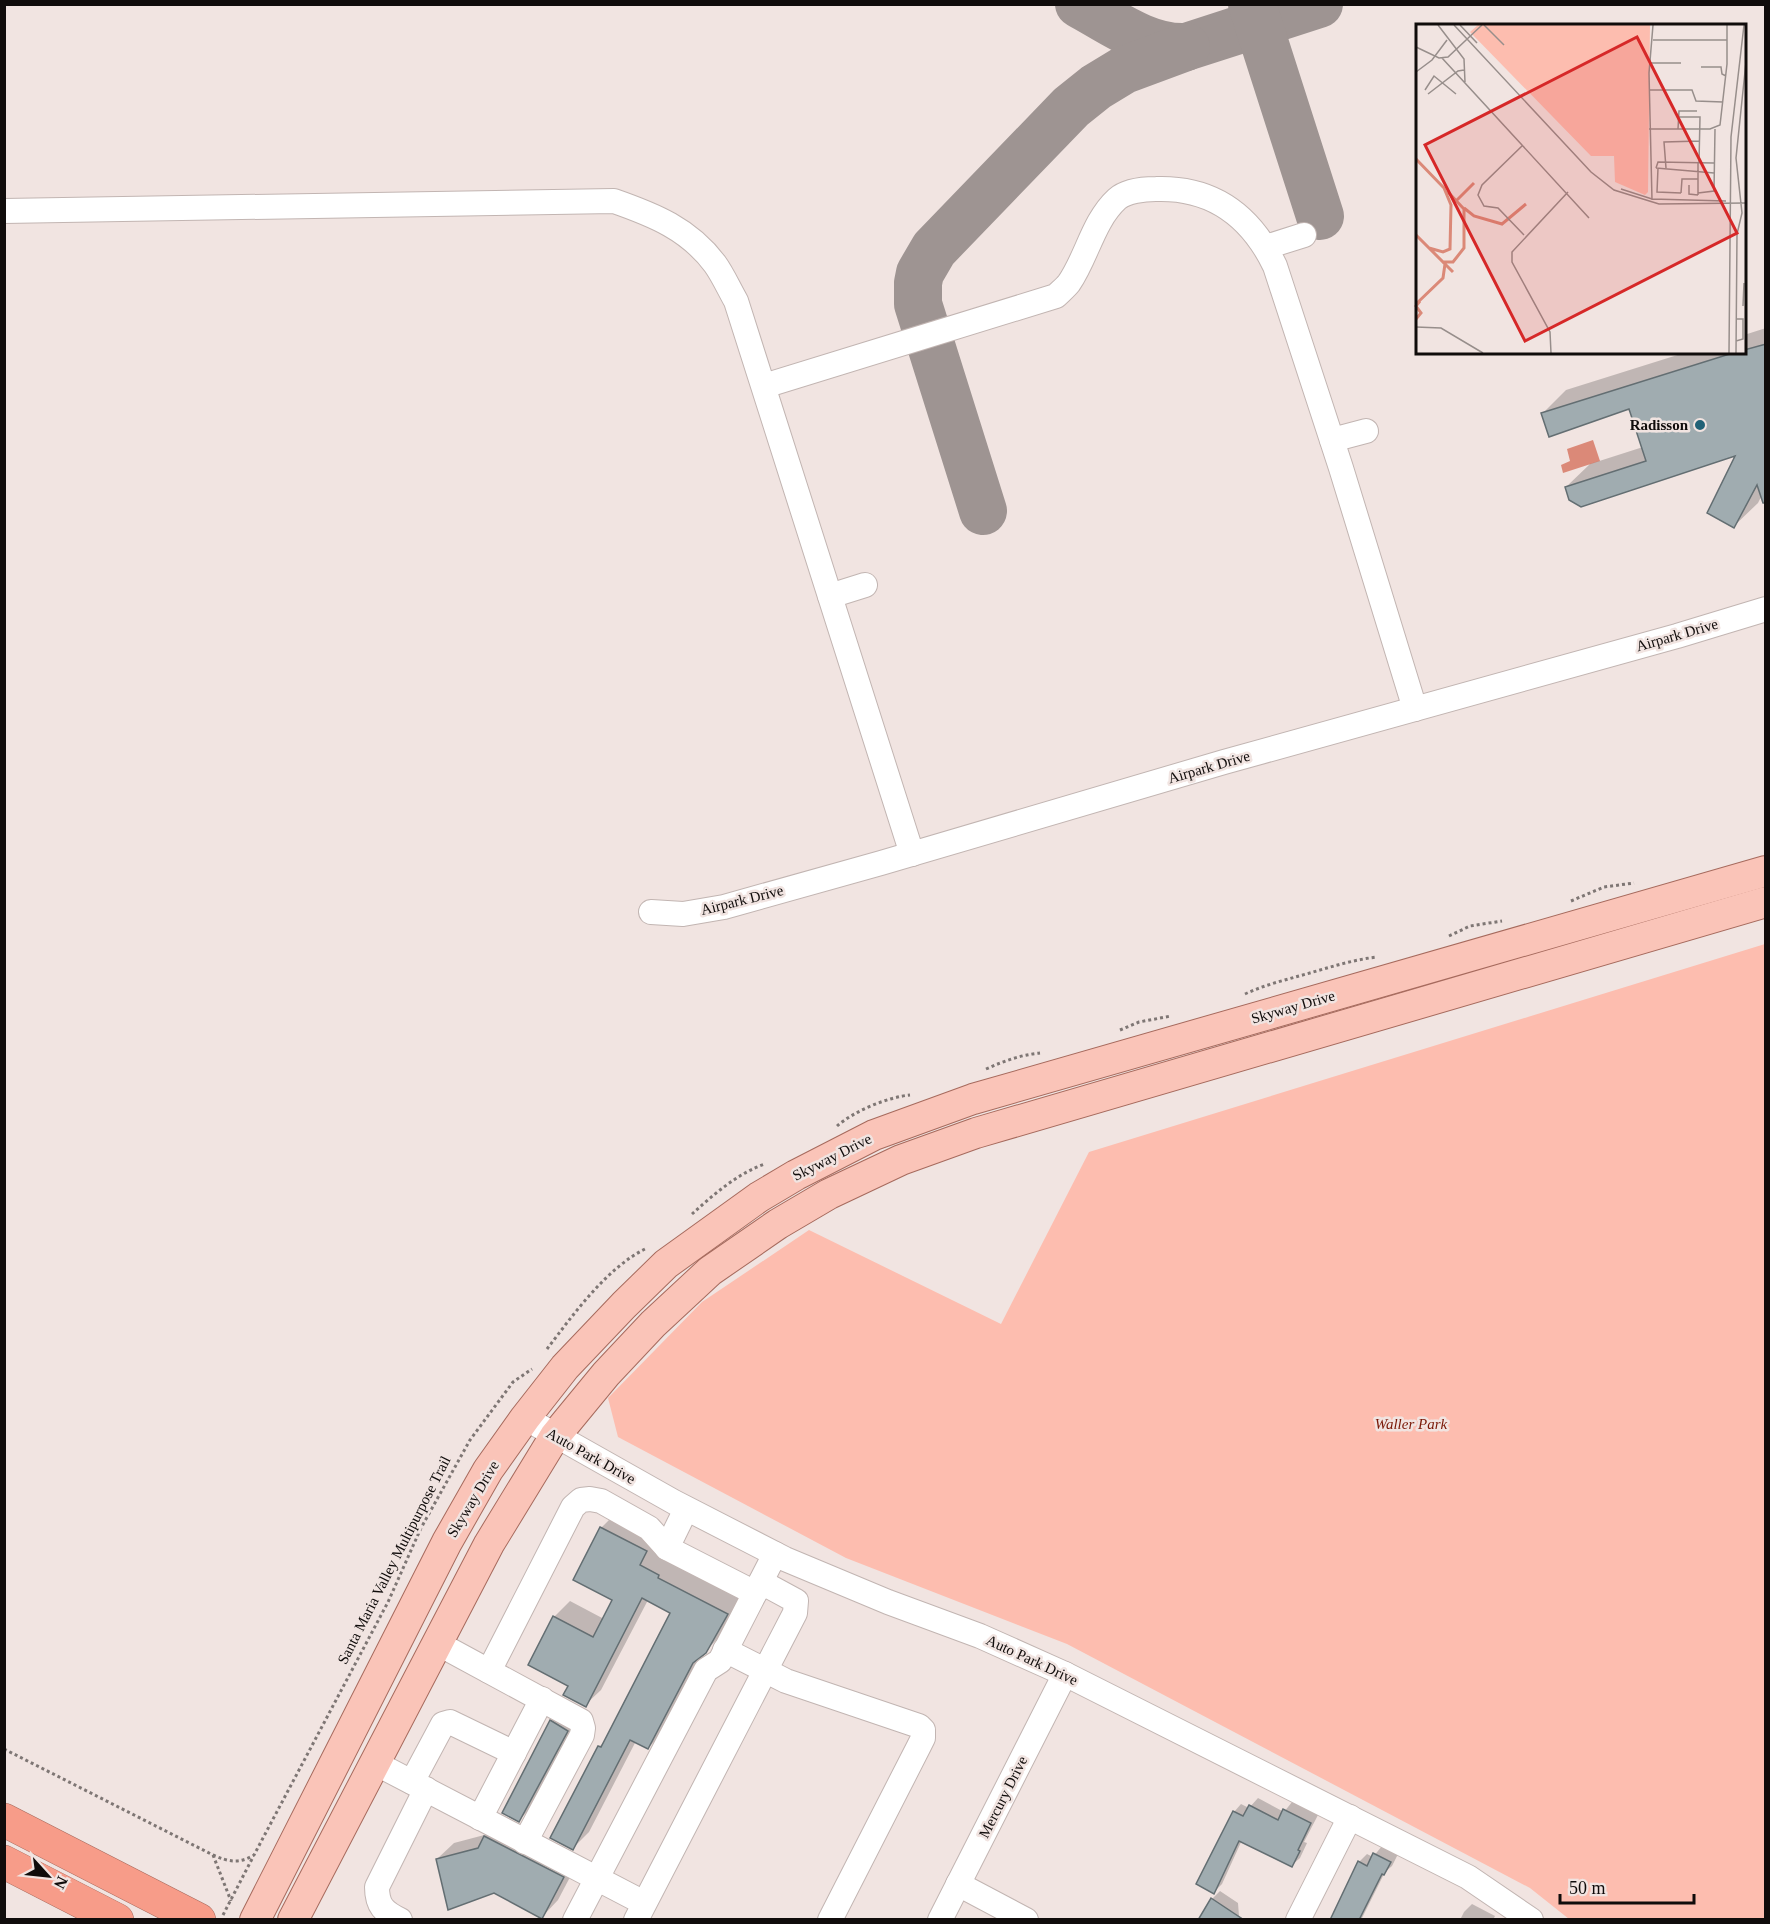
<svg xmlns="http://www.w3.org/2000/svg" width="1770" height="1924" viewBox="0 0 1770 1924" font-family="'Times New Roman',serif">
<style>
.green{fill:#fdbdaf}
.water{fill:#db8978}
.shadow{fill:#0003}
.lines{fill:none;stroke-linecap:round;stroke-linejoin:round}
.taxiway{stroke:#9e9492;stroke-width:48}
.building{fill:#a0acb0;stroke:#636e72;stroke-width:1.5}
.minor-casing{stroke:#c2b5b2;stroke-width:26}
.major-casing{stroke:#a66a5d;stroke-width:32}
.highway-casing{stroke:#a66a5d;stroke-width:34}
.path{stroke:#7e7674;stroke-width:3;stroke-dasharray:3 3;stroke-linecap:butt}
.minor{stroke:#fff;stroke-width:24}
.major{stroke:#fac4b8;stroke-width:30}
.highway{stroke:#f79c89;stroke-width:33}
.poi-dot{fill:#216277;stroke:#f1e4e1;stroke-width:2}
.labels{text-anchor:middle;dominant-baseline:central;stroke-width:5;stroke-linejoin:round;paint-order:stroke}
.poi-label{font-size:15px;font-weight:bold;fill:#100c0b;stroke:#f1e4e1;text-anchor:end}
.street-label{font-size:15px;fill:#100c0b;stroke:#f1e4e1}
.park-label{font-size:15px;font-style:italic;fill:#7a1806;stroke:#f1e4e1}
.inset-river{fill:none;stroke:#db8978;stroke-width:3}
.inset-road{fill:none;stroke:#978e8b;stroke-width:1.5}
.view{fill:#d62828;fill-opacity:0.15;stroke:#d62828;stroke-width:3}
.inset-edge{fill:none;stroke:#100c0b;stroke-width:3}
</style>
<rect width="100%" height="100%" fill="#f1e4e1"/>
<polygon class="green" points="1765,944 1765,1919 1569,1919 1530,1888 1067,1644 846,1558 618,1437 608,1398 702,1302 809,1230 1001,1324 1089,1152"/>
<polygon class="water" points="1593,440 1600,461 1563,473 1561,465 1570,461 1567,449"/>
<g class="shadow">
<polygon points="1766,328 1766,503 1762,495 1758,503 1734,526 1738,454 1566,487 1590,464 1643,447 1630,407 1543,413 1566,390 1687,352 1744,352 1744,335"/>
<polygon points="617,1512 743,1598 721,1635 707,1650 664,1732 648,1748 636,1741 589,1832 573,1848 599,1747 607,1739 672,1612 648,1600 601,1690 585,1705 570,1685 554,1617 570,1601 604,1619 614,1600 601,1528"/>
<polygon points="563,1709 579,1718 531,1808 519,1820 551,1721"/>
<polygon points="1258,1798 1284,1812 1292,1802 1318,1815 1304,1842 1307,1843 1300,1858 1292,1865 1242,1840 1222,1884 1214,1892 1234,1812 1241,1804 1249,1808"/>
<polygon points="488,1834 579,1860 558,1900 542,1917 437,1859 454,1843"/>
<polygon points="1382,1846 1398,1854 1392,1866 1385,1872 1361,1920 1331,1920 1359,1862 1367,1854 1373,1857"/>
<polygon points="1220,1891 1238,1903 1239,1916 1245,1920 1199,1920 1212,1899"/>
<polygon points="1472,1904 1495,1916 1493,1920 1460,1920 1464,1912"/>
</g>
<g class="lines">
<g class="taxiway">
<path d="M1079,4C1112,22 1148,49 1186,47L1319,4"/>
<polyline points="1252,4 1320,216"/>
<polyline points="983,511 918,304 918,283 920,273 934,249 1071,107 1096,87 1124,70 1186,47"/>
</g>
</g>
<g class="building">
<polygon points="1766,344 1766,503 1763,503 1757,485 1734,528 1707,513 1735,456 1581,507 1569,500 1565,487 1646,461 1629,409 1549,437 1541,413 1736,352 1744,352 1744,350"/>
<polygon points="600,1527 647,1551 640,1565 659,1575 658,1578 728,1614 706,1653 693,1663 648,1749 630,1740 573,1850 550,1838 598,1746 601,1747 670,1613 642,1598 586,1707 563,1695 568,1686 528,1665 553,1616 593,1637 612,1600 573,1580"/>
<polygon points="550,1720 568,1731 519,1822 502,1813"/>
<polygon points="1249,1805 1278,1820 1283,1809 1311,1823 1298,1850 1300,1851 1292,1867 1239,1841 1214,1894 1196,1884 1233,1811 1243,1816"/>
<polygon points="484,1836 564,1877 542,1919 494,1893 448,1910 436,1859 478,1848"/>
<polygon points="1373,1853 1391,1862 1384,1875 1382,1874 1359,1920 1330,1920 1358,1861 1367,1866"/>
<polygon points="1211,1898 1244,1920 1198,1920"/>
</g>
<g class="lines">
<g class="minor-casing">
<g id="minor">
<path d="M4,211L614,201C654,215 689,229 715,264C723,275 729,289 736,301L912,854"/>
<polyline points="1266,247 1304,235"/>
<path d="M764,386L1056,296C1060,292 1066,287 1069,283C1087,257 1093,221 1117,199C1126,191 1144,189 1156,189C1213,187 1251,216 1275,266L1341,468L1415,709"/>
<polyline points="1332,440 1366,431"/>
<polyline points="830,596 865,585"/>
<polyline points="651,912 683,914 724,907 881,863 1224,762 1677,636 1766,609"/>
<polyline points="525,1418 674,1502 785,1559 888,1602 980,1636 1065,1674 1468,1877 1531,1920"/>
<polyline points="667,1548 686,1509"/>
<polyline points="437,1643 581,1721 583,1728 582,1735 525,1842"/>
<polyline points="725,1650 786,1681 919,1726 923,1730 923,1738 918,1748 830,1920"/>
<polyline points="489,1671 573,1507 581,1500 590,1499 601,1501 649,1528 667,1548 755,1593"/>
<polyline points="375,1763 644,1903"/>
<polyline points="412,1782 443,1724 450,1722 514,1753"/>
<polyline points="480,1818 542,1699"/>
<polyline points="958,1884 1026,1920"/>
<path d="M400,1920C384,1912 377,1906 377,1887L426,1789"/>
<polyline points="575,1920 706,1670 720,1661 775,1554"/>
<polyline points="636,1920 795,1613 796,1601 761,1582"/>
<polyline points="940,1920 1065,1674"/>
<polyline points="1298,1920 1350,1817"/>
</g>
</g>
<g class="major-casing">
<g id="major">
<polyline points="255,1920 447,1542 488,1470 525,1418 565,1367 624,1305 666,1264 759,1197 796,1175 874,1135 973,1099 1766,871"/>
<polyline points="293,1920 489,1544 555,1436 606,1374 653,1324 710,1271 778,1224 829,1194 901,1160 976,1133 1766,902"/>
</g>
</g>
<g class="highway-casing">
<g id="highway">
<polyline points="4,1820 199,1920"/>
<polyline points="4,1862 117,1920"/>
</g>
</g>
<g class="path">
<polyline points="1571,901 1604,887 1634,883"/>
<polyline points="1449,936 1470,926 1502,921"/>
<path d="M1245,994C1262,986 1281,981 1299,976C1325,969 1350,960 1377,957"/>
<polyline points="1120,1030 1139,1022 1171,1016"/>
<path d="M986,1069C1004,1061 1020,1055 1040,1053"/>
<path d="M837,1126C854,1111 888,1097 910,1095"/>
<path d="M692,1214C713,1195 738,1173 765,1164"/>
<path d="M547,1349C573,1315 607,1267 647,1248"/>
<path d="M4,1749L213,1855C229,1862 239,1864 254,1855L388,1602L421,1528L470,1440L513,1382L532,1369"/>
<polyline points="213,1855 231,1901"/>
<polyline points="223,1915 253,1857"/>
</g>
<use href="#minor" class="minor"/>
<use href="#major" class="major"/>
<use href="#highway" class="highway"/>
</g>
<circle class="poi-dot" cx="1700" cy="425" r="6"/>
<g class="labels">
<g class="poi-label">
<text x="1688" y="425">Radisson</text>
</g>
<g class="street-label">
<text transform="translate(1677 635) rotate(-16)">Airpark Drive</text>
<text transform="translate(1209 767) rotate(-16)">Airpark Drive</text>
<text transform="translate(742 900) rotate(-14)">Airpark Drive</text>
<text transform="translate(1293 1007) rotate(-16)">Skyway Drive</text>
<text transform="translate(832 1157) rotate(-27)">Skyway Drive</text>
<text transform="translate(591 1456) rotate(29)">Auto Park Drive</text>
<text transform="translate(473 1499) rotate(-59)">Skyway Drive</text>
<text transform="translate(394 1560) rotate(-63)">Santa Maria Valley Multipurpose Trail</text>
<text transform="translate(1032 1660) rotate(25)">Auto Park Drive</text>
<text transform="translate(1003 1797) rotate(-63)">Mercury Drive</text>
</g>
<g class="park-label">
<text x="1411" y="1424">Waller Park</text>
</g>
</g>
<g transform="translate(1416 24)">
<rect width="330" height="330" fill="#f1e4e1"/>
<path d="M62,1H234L232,168L229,171L199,158L198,132H175L54,8Z" fill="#fdbdaf"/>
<path class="inset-river" d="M0,135L28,164L35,181L34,225L27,228L13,224M40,177L58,159M48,184L58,192L86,200L110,180M0,211L37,248M26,238H37L48,224V185L32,168M0,280L27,254L29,240M0,295L5,289L0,282L4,277"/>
<path class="inset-road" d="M22,1L48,35L49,58M38,1L175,148L198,166L243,180L330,179M44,1L61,19M68,1L88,21M237,16H311M0,23L23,34L32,33L66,1M26,34L173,194M234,39H265M285,43H305L306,50L310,52M0,48L16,36L31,16M9,66L18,52L40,70M233,66H276L280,77L307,78M12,70L42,47L48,46M263,93H284L283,139M233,105H294L304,101L311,40V1M262,105L263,87H281M107,121L66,161L62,171L68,182L82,184L108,211M240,144L242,138L298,139M240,144L298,149M242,144L241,168L265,169M250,144L248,118L284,117M273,161V170L282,171M205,165L236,175L310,177M265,169L266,155H282M282,169L298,167L299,105M282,171V139M236,176L233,49L237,1M327,282L328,259M0,303L25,304L67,329M320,317L327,315V295H320M135,329L134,308L96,238V228L152,168M313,329L315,113L328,1M320,329L321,210L326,189L320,134L330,38"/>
<path class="view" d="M221,13L321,209L109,317L9,121Z"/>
<rect width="330" height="330" class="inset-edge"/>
</g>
<rect width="1770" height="1924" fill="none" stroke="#100c0b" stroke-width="12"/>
<g transform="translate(48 1876) rotate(117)" stroke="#f1e4e1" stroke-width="4.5" paint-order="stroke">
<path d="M0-4.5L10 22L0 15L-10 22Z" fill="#100c0b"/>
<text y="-9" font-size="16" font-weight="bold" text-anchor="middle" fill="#100c0b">N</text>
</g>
<path d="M1560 1894v9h134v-9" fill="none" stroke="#100c0b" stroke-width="3"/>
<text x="1569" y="1894" font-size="18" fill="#100c0b" stroke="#f1e4e1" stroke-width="4.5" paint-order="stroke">50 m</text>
</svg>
